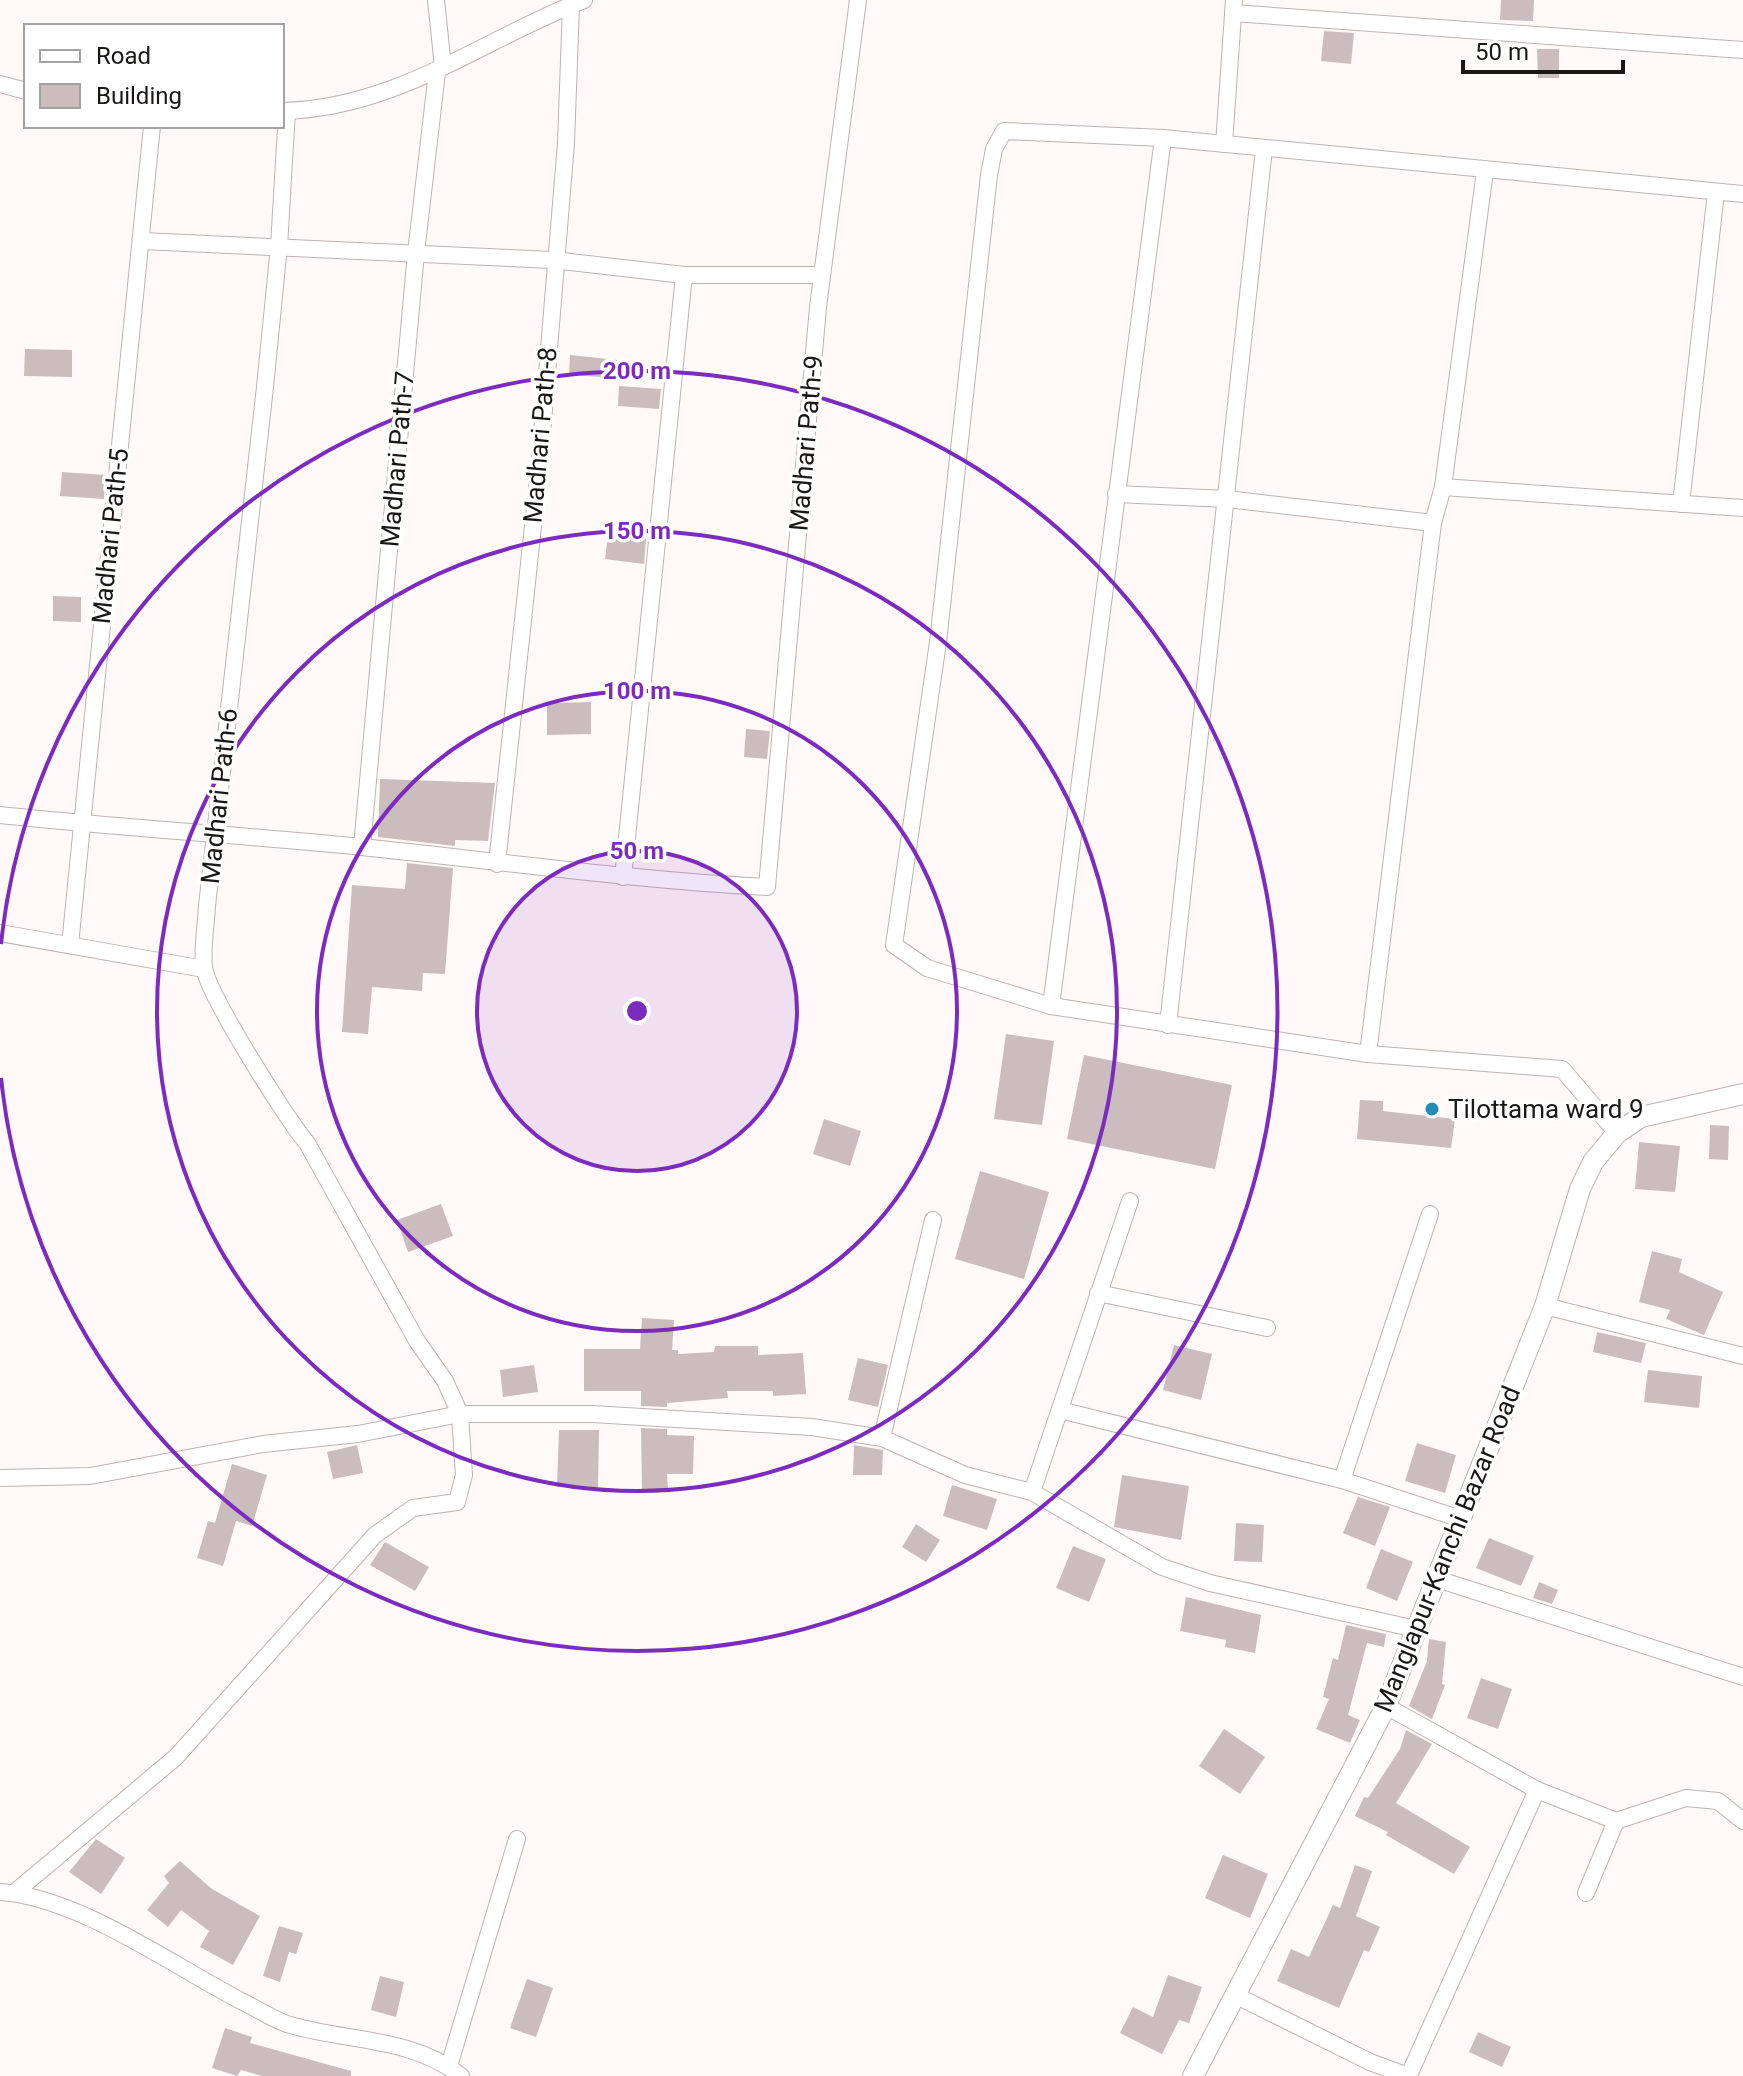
<svg xmlns="http://www.w3.org/2000/svg" width="1743" height="2076" viewBox="0 0 1743 2076" font-family="Roboto,sans-serif">
<style>
.building{fill:#cbbdbd}
.lines{fill:none;stroke-linecap:round;stroke-linejoin:round}
.minor-casing{stroke:#c0b2b2;stroke-width:18}
.tertiary-casing{stroke:#c0b2b2;stroke-width:22}
.minor{stroke:#fff;stroke-width:16}
.tertiary{stroke:#fff;stroke-width:20}
.ring{fill:none;stroke:#7b2cbf;stroke-width:4}
.poi-dot{fill:#278bb4;stroke:#fff;stroke-width:3}
.labels{text-anchor:middle;dominant-baseline:central;stroke-width:7;stroke-linejoin:round;paint-order:stroke}
.street-label{font-size:26px;fill:#1b1717;stroke:#fff}
.poi-label{font-size:26px;fill:#1b1717;stroke:#fff;text-anchor:start}
.centre{fill:#7b2cbf;stroke:#fff;stroke-width:4}
.ring-label{font-size:24px;text-anchor:middle;font-weight:bold;fill:#7b2cbf;stroke:#fff;stroke-width:7;stroke-linejoin:round;paint-order:stroke}
</style>
<rect width="100%" height="100%" fill="#fff9f9"/>
<g class="building">
<polygon points="1501,0 1534,0 1533,21 1500,20"/>
<polygon points="1324,31 1354,33 1351,64 1321,61"/>
<polygon points="1537,49 1559,49 1559,78 1538,78"/>
<polygon points="25,349 72,350 72,377 24,376"/>
<polygon points="570,355 617,360 617,378 569,375"/>
<polygon points="619,386 661,389 659,409 618,406"/>
<polygon points="62,472 106,475 104,499 60,496"/>
<polygon points="608,535 646,539 644,564 605,559"/>
<polygon points="53,596 81,597 81,622 53,621"/>
<polygon points="591,702 591,734 547,735 547,703"/>
<polygon points="746,729 770,731 767,759 744,757"/>
<polygon points="380,779 495,783 488,841 455,840 455,846 378,837"/>
<polygon points="407,863 453,868 445,974 423,973 422,991 372,987 368,1034 342,1032 352,885 405,889"/>
<polygon points="1006,1034 1054,1041 1042,1125 994,1119"/>
<polygon points="1084,1055 1232,1085 1215,1169 1067,1139"/>
<polygon points="1360,1100 1383,1101 1383,1111 1455,1119 1451,1148 1357,1139"/>
<polygon points="824,1119 861,1131 850,1166 813,1154"/>
<polygon points="1710,1125 1729,1126 1728,1160 1709,1159"/>
<polygon points="1639,1142 1680,1146 1675,1192 1635,1189"/>
<polygon points="980,1171 1049,1192 1024,1279 955,1259"/>
<polygon points="441,1204 453,1236 408,1252 397,1220"/>
<polygon points="1652,1251 1682,1259 1679,1272 1723,1292 1704,1335 1666,1319 1670,1310 1639,1302"/>
<polygon points="642,1318 674,1320 672,1350 678,1350 678,1354 714,1352 715,1346 758,1346 758,1355 803,1353 806,1394 773,1396 773,1391 727,1391 728,1398 667,1403 667,1407 641,1406 641,1391 584,1391 584,1349 640,1349"/>
<polygon points="1597,1332 1646,1343 1641,1363 1593,1352"/>
<polygon points="1174,1345 1212,1354 1201,1400 1163,1390"/>
<polygon points="858,1358 888,1365 878,1407 848,1400"/>
<polygon points="534,1365 538,1392 503,1397 500,1370"/>
<polygon points="1648,1370 1702,1376 1699,1408 1644,1402"/>
<polygon points="641,1428 667,1429 667,1435 694,1436 693,1474 667,1474 668,1489 642,1489"/>
<polygon points="559,1430 599,1430 598,1488 557,1487"/>
<polygon points="1417,1443 1456,1455 1445,1493 1405,1481"/>
<polygon points="357,1445 363,1473 333,1479 327,1452"/>
<polygon points="854,1445 883,1450 882,1475 853,1475"/>
<polygon points="232,1464 267,1475 252,1526 236,1521 223,1566 197,1558 208,1521 215,1523"/>
<polygon points="1122,1475 1189,1486 1181,1540 1114,1527"/>
<polygon points="952,1485 997,1499 987,1530 943,1516"/>
<polygon points="1358,1497 1390,1507 1375,1546 1343,1533"/>
<polygon points="1236,1523 1264,1525 1262,1562 1234,1561"/>
<polygon points="916,1524 940,1540 926,1562 902,1547"/>
<polygon points="1489,1538 1534,1556 1521,1586 1476,1568"/>
<polygon points="385,1542 429,1567 415,1591 370,1565"/>
<polygon points="1073,1546 1106,1559 1089,1602 1056,1588"/>
<polygon points="1381,1549 1413,1562 1397,1601 1366,1588"/>
<polygon points="1539,1582 1558,1590 1552,1604 1533,1598"/>
<polygon points="1186,1597 1261,1615 1255,1653 1225,1647 1226,1640 1180,1631"/>
<polygon points="1346,1625 1386,1634 1384,1647 1367,1643 1348,1715 1360,1720 1350,1743 1316,1729 1329,1699 1323,1697 1333,1658 1338,1660"/>
<polygon points="1429,1639 1446,1642 1442,1684 1445,1685 1432,1719 1409,1706 1427,1661"/>
<polygon points="1481,1678 1512,1689 1498,1729 1467,1718"/>
<polygon points="1224,1729 1265,1757 1240,1794 1199,1766"/>
<polygon points="1406,1730 1432,1744 1396,1803 1470,1847 1454,1874 1386,1835 1388,1832 1355,1816 1364,1797 1368,1798 1400,1749"/>
<polygon points="96,1839 125,1858 101,1894 69,1872"/>
<polygon points="1223,1855 1268,1874 1250,1918 1205,1898"/>
<polygon points="180,1861 212,1889 260,1916 233,1965 200,1947 209,1931 181,1910 168,1927 147,1910 169,1883 164,1876"/>
<polygon points="1355,1865 1372,1871 1356,1916 1380,1927 1369,1952 1364,1950 1339,2008 1277,1981 1291,1949 1309,1957 1333,1905 1340,1908"/>
<polygon points="279,1926 303,1933 296,1954 289,1952 280,1982 263,1976"/>
<polygon points="1168,1975 1202,1987 1189,2023 1179,2020 1162,2054 1120,2033 1133,2007 1153,2017"/>
<polygon points="380,1976 404,1982 396,2017 371,2010"/>
<polygon points="527,1979 553,1988 536,2037 510,2028"/>
<polygon points="225,2028 252,2037 250,2043 351,2071 351,2076 262,2076 241,2070 237,2076 212,2068"/>
<polygon points="1478,2032 1511,2047 1502,2067 1469,2052"/>
</g>
<g class="lines">
<g class="minor-casing">
<g id="minor">
<polyline points="436,0 443,67"/>
<polyline points="1233,13 1743,50"/>
<polyline points="0,84 26,91"/>
<path d="M282,111C398,108 481,40 584,0"/>
<polyline points="1224,144 1234,0"/>
<polyline points="142,241 553,260 684,275 822,275"/>
<polyline points="1443,487 1743,508"/>
<polyline points="1116,494 1227,499 1433,523"/>
<polyline points="1681,504 1716,192"/>
<path d="M0,815C121,828 242,835 362,847C498,861 631,880 767,887L818,307L858,0"/>
<polyline points="362,847 416,253 437,72"/>
<polyline points="497,864 539,470 566,143 571,5"/>
<polyline points="623,877 684,275"/>
<polyline points="0,933 204,969"/>
<polyline points="70,945 152,126"/>
<polyline points="1051,1006 1163,138"/>
<polyline points="1168,1025 1264,149"/>
<polyline points="1368,1054 1433,523 1443,487 1485,171"/>
<polyline points="1617,1133 1562,1069 1368,1054 1051,1006 927,968 894,945 938,642 989,175 994,149 1004,131 1163,138 1743,194"/>
<polyline points="1098,1293 1267,1328"/>
<polyline points="1545,1306 1743,1356"/>
<polyline points="1060,1410 1342,1480 1461,1519"/>
<polyline points="882,1438 933,1220"/>
<polyline points="0,1478 90,1476 263,1444 358,1434 460,1414 592,1414 812,1427 882,1438 965,1475 1032,1492 1162,1567 1210,1583 1416,1629"/>
<polyline points="1342,1480 1430,1214"/>
<polyline points="1032,1492 1130,1201"/>
<polyline points="1437,1579 1743,1677"/>
<polyline points="1386,1706 1537,1790 1616,1821 1686,1798 1718,1801 1743,1821"/>
<path d="M0,1892C79,1897 173,1966 243,2002C258,2009 272,2019 287,2024C345,2042 410,2036 461,2076"/>
<path d="M14,1893L176,1757L375,1535L413,1508L457,1502L464,1475L460,1414L445,1381L417,1341L307,1143C287,1120 207,993 204,967C202,948 206,925 207,906L265,387L279,246L287,111"/>
<polyline points="1586,1893 1616,1821"/>
<polyline points="1235,1995 1370,2062 1408,2076"/>
<polyline points="449,2066 517,1839"/>
<polyline points="1409,2075 1537,1790"/>
</g>
</g>
<g class="tertiary-casing">
<polyline id="tertiary" points="1193,2076 1386,1706 1545,1306 1580,1189 1593,1162 1617,1133 1641,1117 1743,1094"/>
</g>
<use href="#minor" class="minor"/>
<use href="#tertiary" class="tertiary"/>
</g>
<circle cx="637" cy="1011" r="160" fill="#7b2cbf" fill-opacity=".12"/>
<g class="ring">
<circle cx="637" cy="1011" r="160"/>
<circle cx="637" cy="1011" r="320"/>
<circle cx="637" cy="1011" r="480"/>
<path d="M1 944A640 640 0 1 1 1 1078"/>
</g>
<circle class="poi-dot" cx="1432" cy="1109" r="8"/>
<g class="labels">
<g class="street-label">
<text transform="translate(540 435) rotate(-85)">Madhari Path-8</text>
<text transform="translate(806 443) rotate(-85)">Madhari Path-9</text>
<text transform="translate(397 459) rotate(-85)">Madhari Path-7</text>
<text transform="translate(110 536) rotate(-84)">Madhari Path-5</text>
<text transform="translate(219 796) rotate(-84)">Madhari Path-6</text>
<text transform="translate(1447 1549) rotate(-68)">Manglapur-Kanchi Bazar Road</text>
</g>
<g class="poi-label">
<text x="1448" y="1109">Tilottama ward 9</text>
</g>
</g>
<circle cx="637" cy="1011" r="12" class="centre"/>
<g class="ring-label">
<text x="637" y="379">200 m</text>
<text x="637" y="539">150 m</text>
<text x="637" y="699">100 m</text>
<text x="637" y="859">50 m</text>
</g>
<rect x="24" y="24" width="260" height="104" fill="#ffffff" stroke="#a4a2a2" stroke-width="2"/>
<rect x="40" y="50" width="40" height="12" fill="#ffffff" stroke="#a4a2a2" stroke-width="2"/>
<text x="96" y="64" font-size="24" fill="#1b1717">Road</text>
<rect x="40" y="84" width="40" height="24" fill="#cbbdbd" stroke="#a4a2a2" stroke-width="2"/>
<text x="96" y="104" font-size="24" fill="#1b1717">Building</text>
<path d="M1463 60v12h160v-12" fill="none" stroke="#1b1717" stroke-width="4"/>
<text x="1475" y="60" font-size="24" fill="#1b1717" stroke="#ffffff" stroke-width="6" paint-order="stroke">50 m</text>
</svg>
